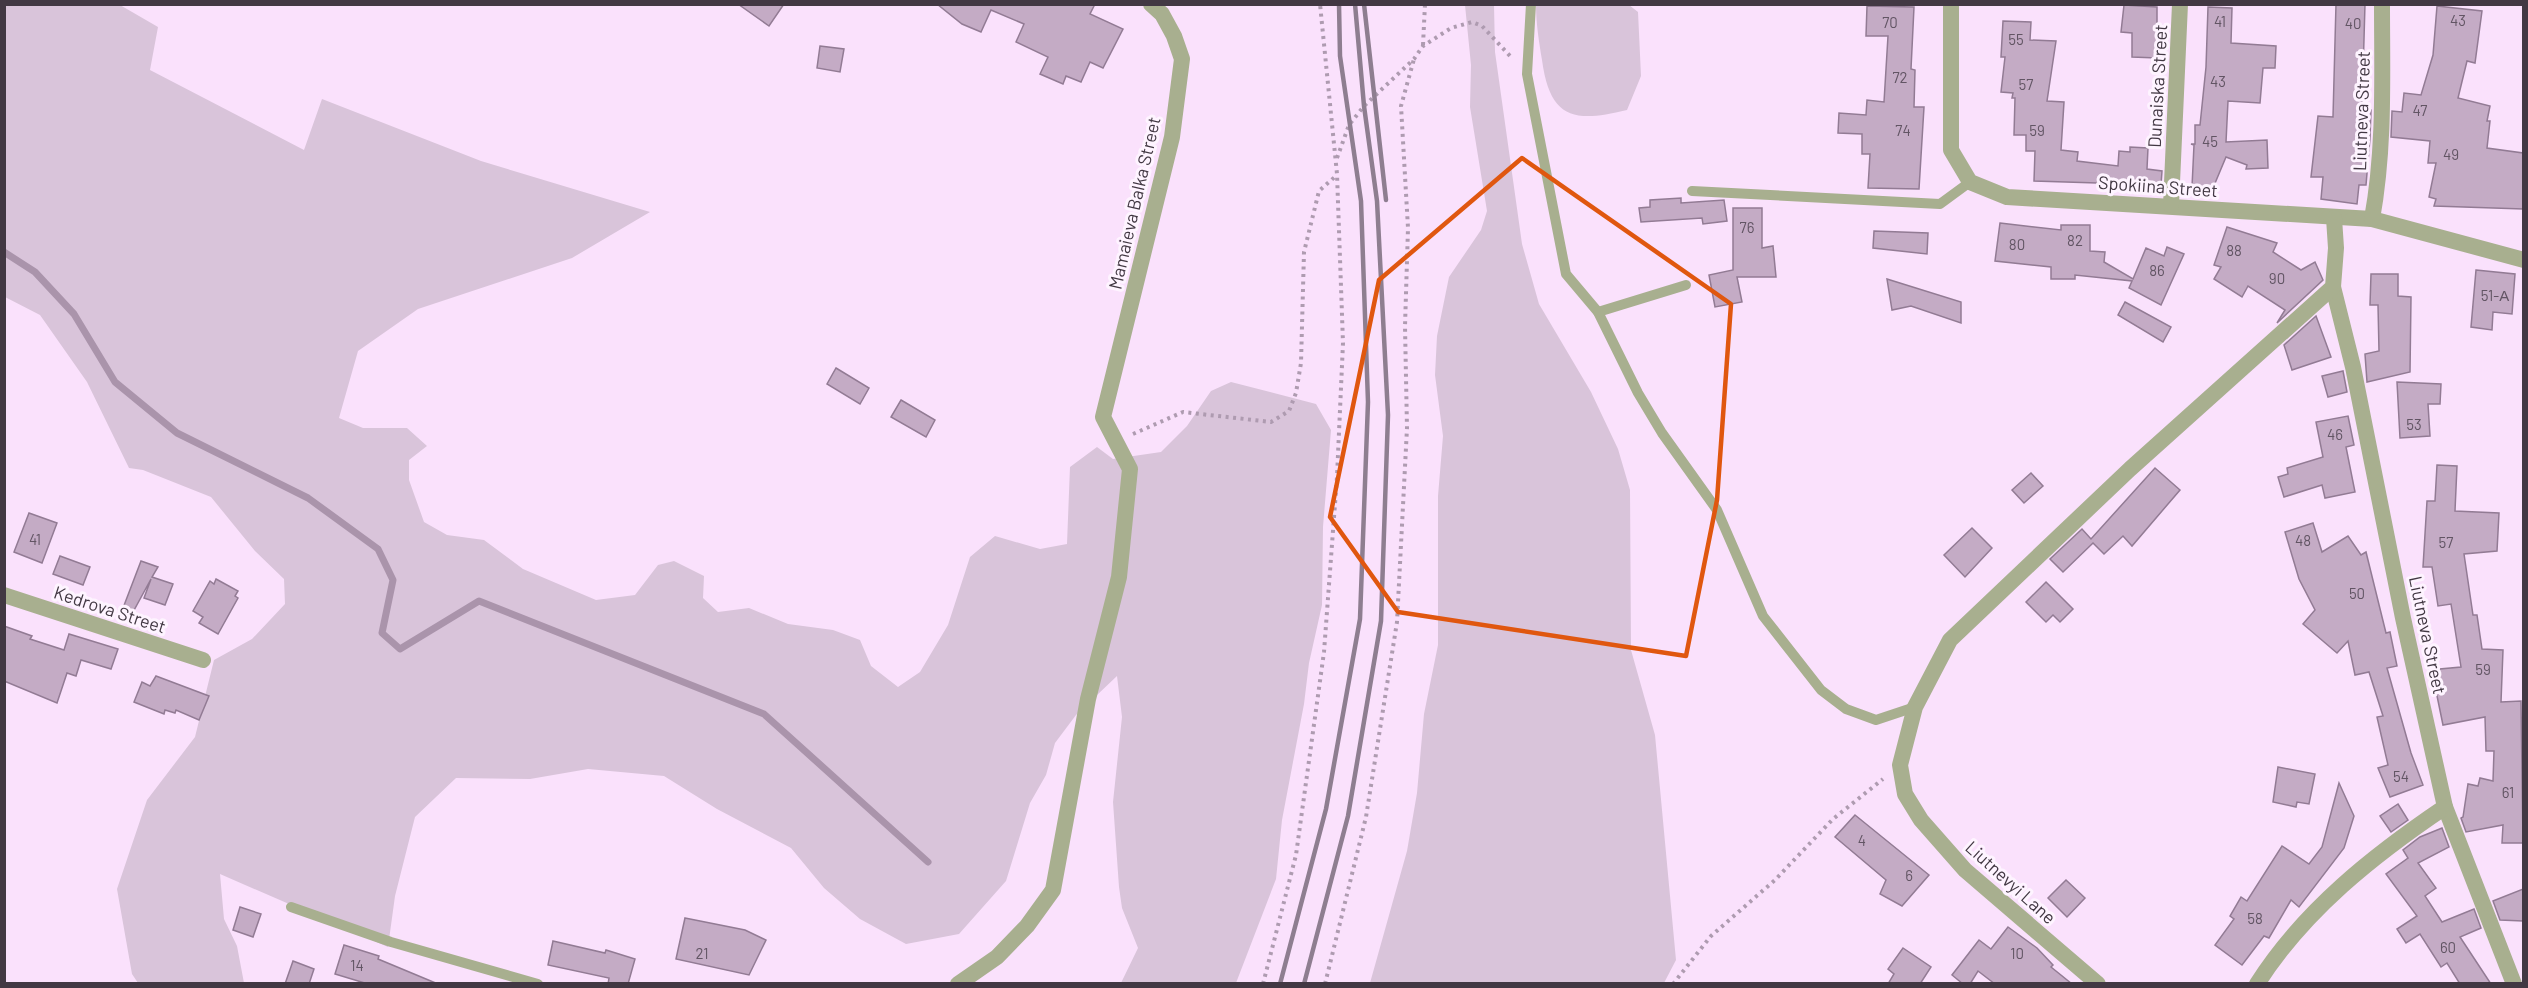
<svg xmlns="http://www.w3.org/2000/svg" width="2528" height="988" viewBox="0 0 2528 988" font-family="Barlow,sans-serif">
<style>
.green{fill:#d9c4da}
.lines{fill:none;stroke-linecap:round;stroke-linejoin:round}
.stream{stroke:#aa94ab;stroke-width:7}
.building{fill:#c4abc5;stroke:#927b94;stroke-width:1.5}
.path{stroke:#ae9bb0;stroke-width:4;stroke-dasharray:3 4.5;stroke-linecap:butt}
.service{stroke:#a8af8f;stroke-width:10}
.minor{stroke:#a8af8f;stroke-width:16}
.rail{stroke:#8e7e90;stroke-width:4.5}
.marked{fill:none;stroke:#e0570f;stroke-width:4.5;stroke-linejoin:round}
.labels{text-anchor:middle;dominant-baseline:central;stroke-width:6;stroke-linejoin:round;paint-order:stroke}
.number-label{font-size:15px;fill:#625564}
.street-label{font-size:18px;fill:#423843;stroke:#fef4ff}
</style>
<rect width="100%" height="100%" fill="#fae1fc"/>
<g class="green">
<polygon points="4,5 120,5 158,27 150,70 304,150 322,99 481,161 650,212 572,258 418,309 358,351 339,418 363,428 407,428 427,446 409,460 409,480 424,522 447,535 484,540 523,569 596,600 635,595 658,565 674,561 704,576 703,598 718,612 749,608 788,624 833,630 860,640 871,666 898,687 920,672 948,625 970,557 995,536 1040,549 1067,544 1070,467 1097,447 1113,459 1161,452 1187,426 1211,391 1231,382 1316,404 1331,430 1323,527 1322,605 1309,663 1304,704 1282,820 1276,879 1236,983 1121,983 1138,948 1122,908 1119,887 1113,802 1122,717 1117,676 1076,715 1055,743 1046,775 1030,803 1006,881 959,934 906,944 860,919 824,888 791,848 717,809 664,776 588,769 530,779 456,778 415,817 395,896 388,947 220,874 224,919 237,946 244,983 138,983 132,974 117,889 147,800 195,737 214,660 252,639 285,604 284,579 255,551 211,497 143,470 129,468 87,382 40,315 5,297"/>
<polygon points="1465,5 1494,5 1495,52 1522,244 1539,304 1591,392 1618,449 1630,490 1631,650 1655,735 1676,960 1664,983 1370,983 1407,851 1417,793 1424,714 1438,645 1438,496 1443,436 1435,375 1437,336 1449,277 1481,230 1487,211 1470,107 1471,65"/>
<path d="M1536,5H1629L1638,12L1641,76L1627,110C1574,123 1550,119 1542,60C1539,42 1536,23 1536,5Z"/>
</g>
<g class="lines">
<polyline class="stream" points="4,252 35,272 74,314 115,382 177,433 308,498 378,549 393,580 382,633 400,649 479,601 764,714 928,862"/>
</g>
<g class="building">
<polygon points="738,4 784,4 769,26"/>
<polygon points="937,4 1095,4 1090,14 1123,29 1103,68 1090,62 1081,82 1066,76 1063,84 1040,74 1048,57 1016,42 1024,24 991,10 981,32 962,24"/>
<polygon points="2336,4 2365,4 2362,109 2371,110 2370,138 2366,185 2359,185 2357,204 2321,199 2323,177 2311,177 2318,116 2333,117"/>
<polygon points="2124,5 2157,7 2157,58 2132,57 2132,33 2121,32"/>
<polygon points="1867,6 1914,7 1911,69 1915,70 1914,107 1924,107 1919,189 1868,188 1870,154 1862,154 1862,134 1838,133 1839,113 1866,115 1867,100 1884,102 1888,36 1866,36"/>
<polygon points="2437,6 2482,11 2475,63 2467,61 2458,98 2490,106 2487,121 2490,121 2487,148 2523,153 2523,209 2434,206 2436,199 2429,197 2436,163 2428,163 2430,141 2391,137 2392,111 2402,112 2404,93 2421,95 2433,55"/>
<polygon points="2208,7 2232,8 2231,43 2276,46 2275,68 2263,68 2260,103 2228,101 2226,142 2267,140 2268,168 2246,169 2247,165 2226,157 2213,188 2192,187 2194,145 2191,144 2195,144 2195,125 2200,125 2206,67"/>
<polygon points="2003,21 2031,22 2030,40 2056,41 2047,101 2064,102 2061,150 2078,152 2077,161 2118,166 2119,151 2130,152 2130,147 2148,148 2147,169 2162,171 2161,185 2034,181 2035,151 2026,151 2026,135 2014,135 2015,98 2012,98 2013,93 2001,92 2005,57 2001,57"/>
<polygon points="820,46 844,49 840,72 817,68"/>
<polygon points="1681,198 1681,203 1724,200 1727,221 1703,224 1702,218 1641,222 1639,208 1650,207 1650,200"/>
<polygon points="1733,208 1762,208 1762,248 1773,246 1776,277 1737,277 1742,302 1715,307 1709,275 1733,270"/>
<polygon points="2000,223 2061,230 2061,225 2090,225 2090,251 2105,252 2104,262 2133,279 2146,248 2164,256 2167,247 2184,254 2161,305 2129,288 2132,281 2075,275 2075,279 2051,279 2051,267 1995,261"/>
<polygon points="2227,227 2277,243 2273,252 2301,270 2315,262 2323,280 2277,323 2285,310 2248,286 2242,297 2214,279 2221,267 2214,265"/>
<polygon points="1874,231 1928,233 1927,254 1873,248"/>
<polygon points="2476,270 2515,274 2512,314 2493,312 2492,330 2471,327"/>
<polygon points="2371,274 2398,274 2398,296 2411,297 2410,372 2367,382 2365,354 2379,351 2378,305 2370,305"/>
<polygon points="1887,279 1961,302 1961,323 1911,306 1892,310"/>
<polygon points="2125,302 2171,327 2163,342 2118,315"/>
<polygon points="2316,316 2331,357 2292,370 2284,345"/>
<polygon points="836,368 869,388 860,404 827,384"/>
<polygon points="2343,371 2347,392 2328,397 2322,376"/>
<polygon points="2397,382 2441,384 2440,404 2428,404 2430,436 2400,438"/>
<polygon points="901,400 935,420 926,437 891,417"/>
<polygon points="2348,416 2354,445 2346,447 2355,492 2325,498 2322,485 2284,497 2278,477 2288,474 2287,468 2323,457 2316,422"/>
<polygon points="2437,465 2457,466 2455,511 2499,513 2497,551 2464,554 2473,615 2477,615 2482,649 2503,650 2501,702 2521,701 2523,843 2502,843 2503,825 2466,832 2461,818 2463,817 2468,784 2478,786 2480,778 2493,781 2494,751 2486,751 2485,717 2443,725 2435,686 2431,686 2429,670 2461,667 2451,604 2438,606 2432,567 2423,567 2427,501 2435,501"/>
<polygon points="2155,468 2180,490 2132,546 2123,536 2104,554 2093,543 2063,572 2050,559 2082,529 2091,539"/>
<polygon points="2031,473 2043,486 2024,503 2012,490"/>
<polygon points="29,513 57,523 42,563 14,552"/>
<polygon points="2313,523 2322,552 2348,536 2361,555 2366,552 2386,633 2390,632 2397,666 2387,668 2411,753 2423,785 2390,797 2378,768 2388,765 2377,717 2383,716 2369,672 2355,675 2348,641 2337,653 2303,624 2315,610 2299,579 2285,532"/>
<polygon points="1972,528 1992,548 1965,577 1944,555"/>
<polygon points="60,556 90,567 83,585 53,574"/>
<polygon points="141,561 158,567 152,577 173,584 165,605 144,598 151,579 133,612 123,608"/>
<polygon points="216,579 238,591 235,596 238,598 218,634 199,623 203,617 193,611 210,581 214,584"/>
<polygon points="2046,582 2073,609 2060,622 2053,615 2046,622 2026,602"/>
<polygon points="4,626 32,636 30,639 64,650 69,634 118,649 111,669 81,660 76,676 67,673 57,703 4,681"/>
<polygon points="156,676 209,696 199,720 176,710 175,713 165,710 164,714 134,702 142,682 150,686"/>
<polygon points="2278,767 2315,774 2309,804 2297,802 2296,807 2273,802"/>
<polygon points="2339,783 2354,816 2344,848 2299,907 2291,900 2269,938 2264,936 2242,965 2215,945 2234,919 2230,916 2241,897 2247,901 2282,846 2309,864 2322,847"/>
<polygon points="2398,804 2408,820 2391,832 2380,816"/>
<polygon points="1855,815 1929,875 1902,906 1880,894 1886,880 1835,837"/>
<polygon points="2442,828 2449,847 2418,863 2436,888 2425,896 2442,922 2474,909 2481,928 2460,937 2491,984 2460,984 2447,963 2441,967 2420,934 2406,943 2397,929 2417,916 2386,874 2408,858 2403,850 2420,837"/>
<polygon points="2066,880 2085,898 2067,917 2048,898"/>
<polygon points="2523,889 2523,921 2500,920 2493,901"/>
<polygon points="240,907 261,914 253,937 233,930"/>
<polygon points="685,918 745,930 766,940 749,975 676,959"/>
<polygon points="2008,927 2037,948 2053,965 2051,967 2072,984 1995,984 1978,971 1970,984 1963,984 1952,975 1979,940 1991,949"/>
<polygon points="553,941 605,953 606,950 635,959 628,984 608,984 609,978 548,965"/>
<polygon points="344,945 379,956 378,959 438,984 368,984 335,974"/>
<polygon points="1903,948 1931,967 1920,984 1888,984 1894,974 1888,969"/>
<polygon points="293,961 314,969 309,984 285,984"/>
</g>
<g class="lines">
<g class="path">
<polyline points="1423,45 1425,4"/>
<polyline points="1337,158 1349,125 1364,106 1414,59 1423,46 1451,28 1472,22 1482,26 1512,58"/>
<polyline points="1133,434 1183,412 1271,422 1289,411 1296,393 1301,363 1304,252 1319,191 1337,175"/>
<polyline points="1263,984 1296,855 1324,652 1337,477 1343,343 1337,174 1320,4"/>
<polyline points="1325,984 1366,817 1397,622 1407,428 1405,326 1408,228 1401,106 1414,59"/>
<polyline points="1673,984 1711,936 1775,880 1833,819 1883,779"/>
</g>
<g class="service">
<polyline points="1531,4 1527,74 1566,274 1598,312 1638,393 1662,433 1717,510 1763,616 1821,690 1846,709 1876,720 1915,707"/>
<polyline points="1692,191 1940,204 1970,182"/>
<polyline points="1598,312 1686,285"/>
<polyline points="291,907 391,942 538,984"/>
</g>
<g class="minor">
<polyline points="1951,4 1951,150 1970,182 2007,197 2372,219 2524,260"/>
<polyline points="2171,205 2180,4"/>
<path d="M2372,219C2385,148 2382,76 2382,4"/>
<polyline points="2333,287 2353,367 2403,618 2445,807 2514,984"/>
<polyline points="4,595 203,660"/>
<polyline points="958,984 997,957 1027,926 1053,890 1088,699 1119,577 1130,469 1103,417 1172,137 1182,59 1174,36 1162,14 1151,4"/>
<polyline points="2098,984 1965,870 1921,820 1905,794 1900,765 1915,707 1950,640 2130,469 2333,287 2336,248 2334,218"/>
<path d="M2257,984C2304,910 2374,855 2445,807"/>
</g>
<g class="rail">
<polyline points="1364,4 1386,200"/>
<polyline points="1280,984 1326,809 1360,619 1368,402 1361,201 1340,56 1339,4"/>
<polyline points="1304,984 1348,816 1381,621 1388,415 1377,201 1364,106 1355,4"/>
</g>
</g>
<path class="marked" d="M1522,158L1731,304L1717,500L1686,656L1398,612L1330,517L1379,280Z"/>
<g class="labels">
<g class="number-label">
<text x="2458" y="20">43</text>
<text x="2220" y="21">41</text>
<text x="1890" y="22">70</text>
<text x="2353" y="23">40</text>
<text x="2016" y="39">55</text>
<text x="1900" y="77">72</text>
<text x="2218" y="81">43</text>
<text x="2026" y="84">57</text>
<text x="2420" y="110">47</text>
<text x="1903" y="130">74</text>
<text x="2037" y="130">59</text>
<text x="2210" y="141">45</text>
<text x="2451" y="154">49</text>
<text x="1747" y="227">76</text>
<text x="2075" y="240">82</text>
<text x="2017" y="244">80</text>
<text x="2234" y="250">88</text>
<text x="2157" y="270">86</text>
<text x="2277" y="278">90</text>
<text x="2495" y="295">51-А</text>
<text x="2414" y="424">53</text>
<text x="2335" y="434">46</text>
<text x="35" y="539">41</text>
<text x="2303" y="540">48</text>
<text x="2446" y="542">57</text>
<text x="2357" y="593">50</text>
<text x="2483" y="669">59</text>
<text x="2401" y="776">54</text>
<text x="2508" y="792">61</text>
<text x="1862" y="840">4</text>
<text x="1909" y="875">6</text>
<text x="2255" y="918">58</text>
<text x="2448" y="947">60</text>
<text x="702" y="953">21</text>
<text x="2017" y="953">10</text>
<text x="357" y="965">14</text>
</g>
<g class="street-label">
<text transform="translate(2157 86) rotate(-87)">Dunaiska Street</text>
<text transform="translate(2361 111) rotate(-88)">Liutneva Street</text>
<text transform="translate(2158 186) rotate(4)">Spokiina Street</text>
<text transform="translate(1134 203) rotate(-77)">Mamaieva Balka Street</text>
<text transform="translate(110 609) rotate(18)">Kedrova Street</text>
<text transform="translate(2428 635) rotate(78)">Liutneva Street</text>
<text transform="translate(2011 882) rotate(42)">Liutnevyi Lane</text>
</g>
</g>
<rect width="2528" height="988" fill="none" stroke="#423843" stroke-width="12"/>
</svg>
